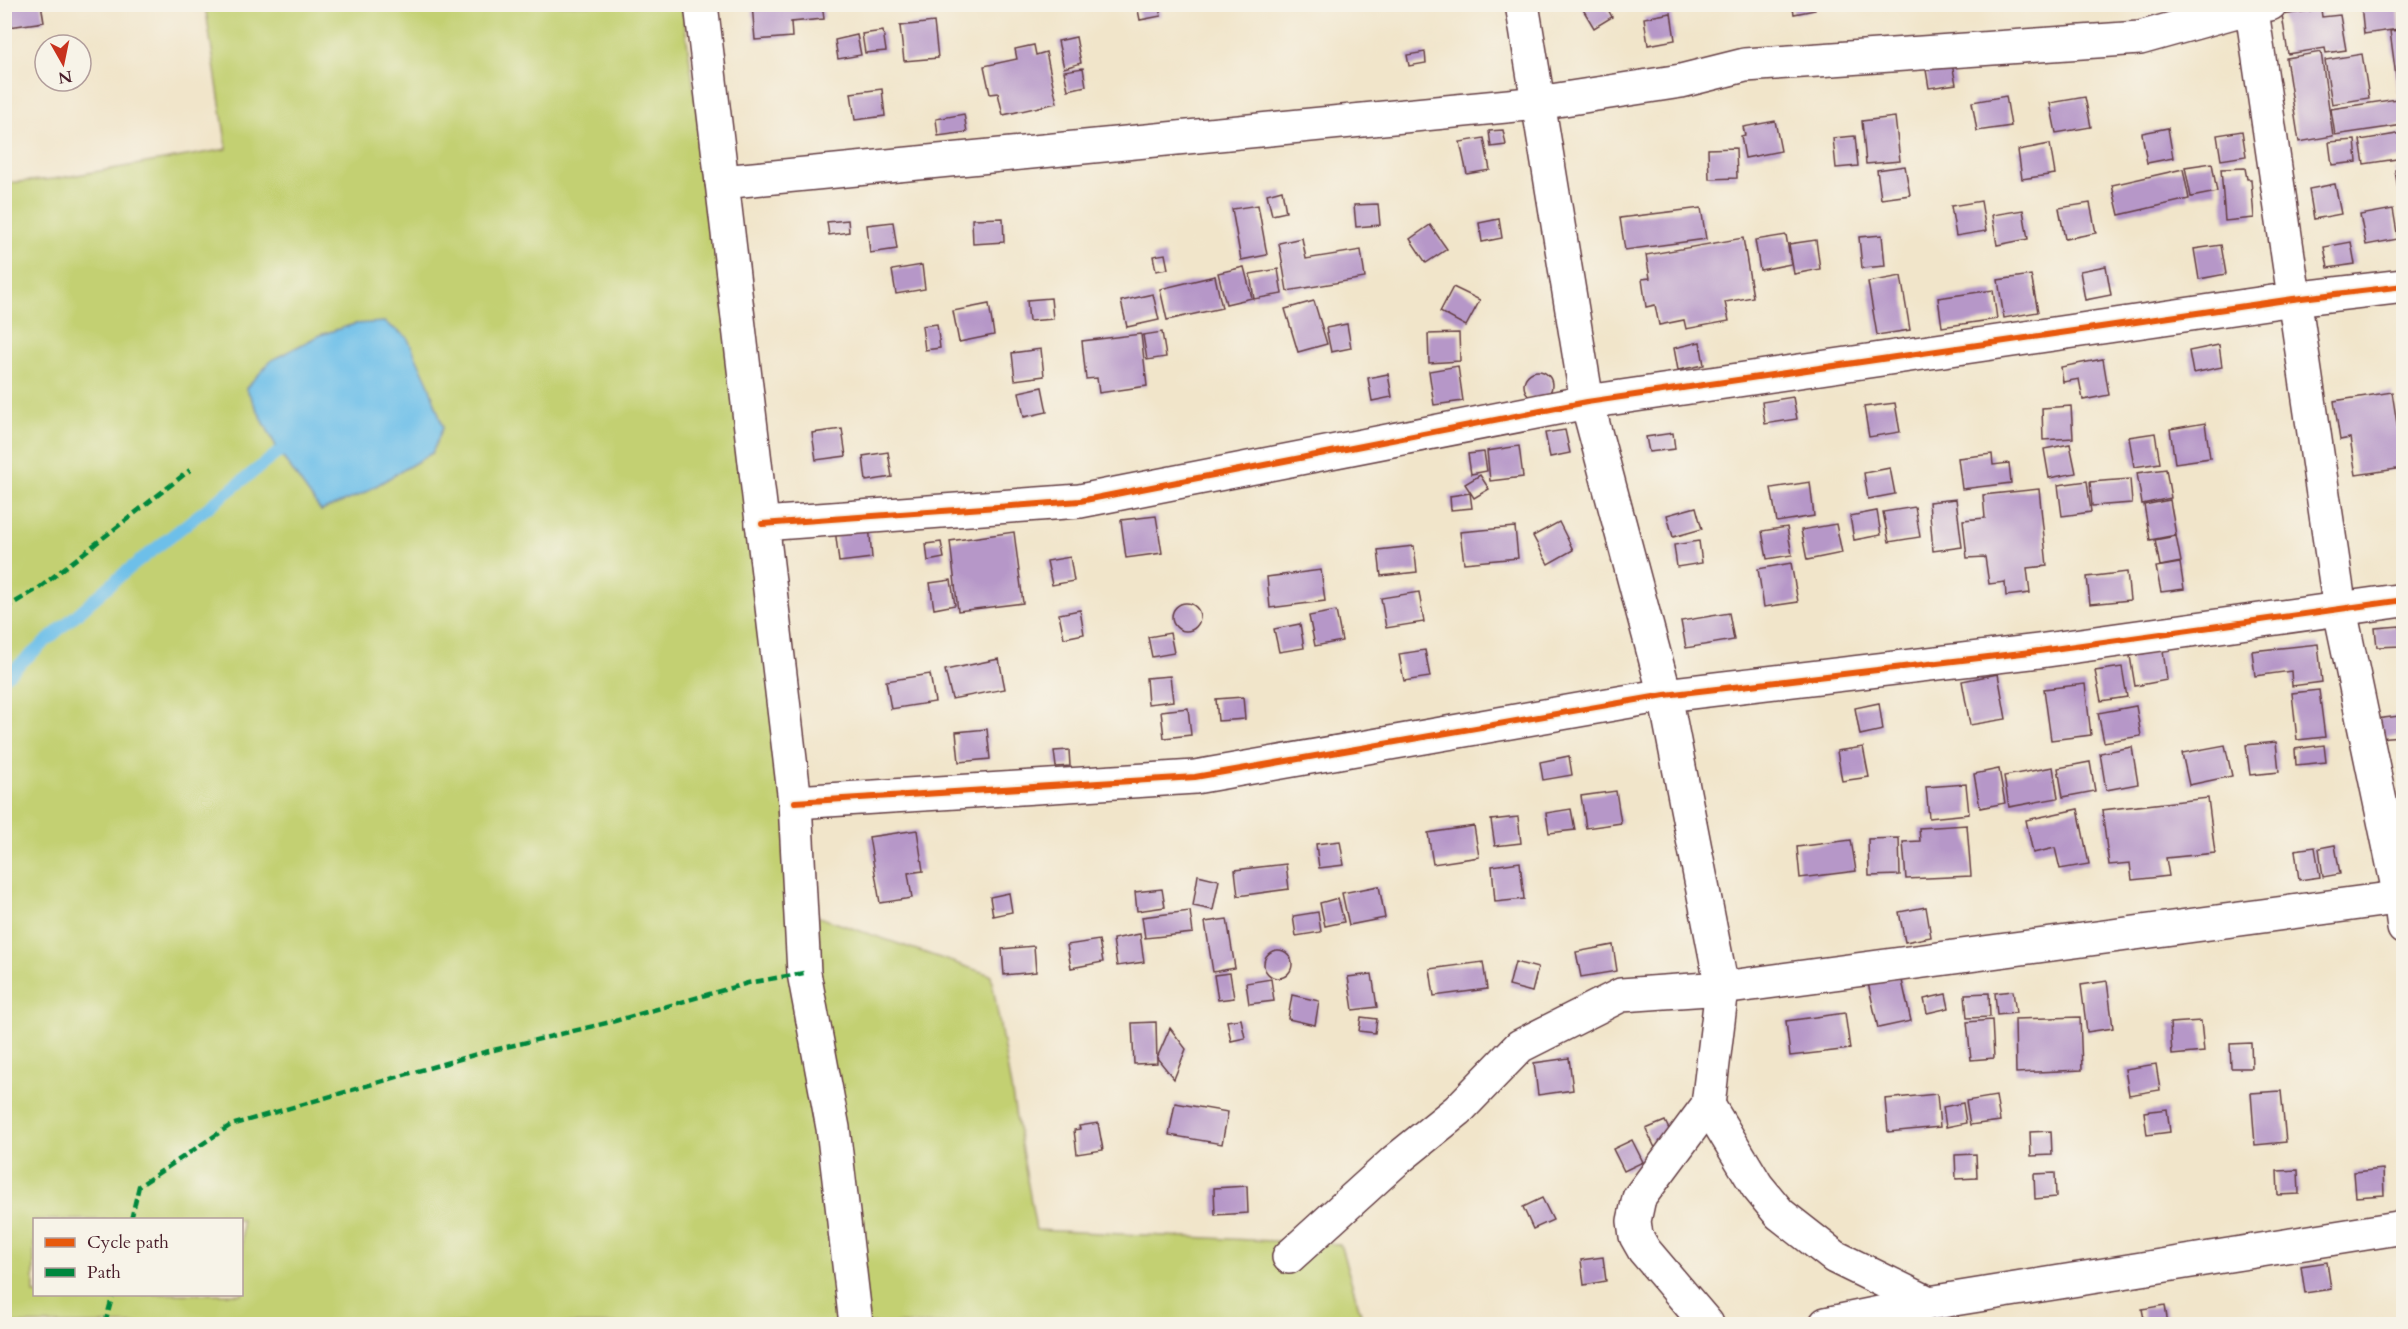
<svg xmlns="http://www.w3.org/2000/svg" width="2408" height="1329" viewBox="0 0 2408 1329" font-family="Cardo,serif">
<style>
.green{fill:#c3d072;stroke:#86784e;stroke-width:1.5;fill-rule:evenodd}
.water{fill:#6dbfe9;stroke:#5c6f8a;stroke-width:1.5}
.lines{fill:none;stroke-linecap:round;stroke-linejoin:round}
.stream{stroke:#6dbfe9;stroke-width:12}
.building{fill:#b697c8}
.minor-casing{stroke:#633d43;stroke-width:36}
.minor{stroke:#fff;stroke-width:33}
.quiet{stroke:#00873e;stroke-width:4.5;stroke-dasharray:9 4.5;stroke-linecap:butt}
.cycleway-casing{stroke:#f7f3e8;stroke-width:10}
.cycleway{stroke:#e8590c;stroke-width:6}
</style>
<rect width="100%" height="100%" fill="#f7f3e8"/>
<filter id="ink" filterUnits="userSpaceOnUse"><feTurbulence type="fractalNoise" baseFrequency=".0167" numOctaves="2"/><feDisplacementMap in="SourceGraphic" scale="12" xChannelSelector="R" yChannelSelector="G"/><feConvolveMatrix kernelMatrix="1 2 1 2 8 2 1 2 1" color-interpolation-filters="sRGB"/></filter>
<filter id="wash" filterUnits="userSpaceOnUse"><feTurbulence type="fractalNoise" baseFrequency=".008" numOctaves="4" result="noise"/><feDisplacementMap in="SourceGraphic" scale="24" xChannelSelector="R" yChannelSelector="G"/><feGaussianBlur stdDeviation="1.35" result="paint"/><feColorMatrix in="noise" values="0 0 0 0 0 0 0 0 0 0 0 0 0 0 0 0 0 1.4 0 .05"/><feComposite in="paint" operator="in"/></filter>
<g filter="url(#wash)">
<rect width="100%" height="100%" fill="#f1e5ca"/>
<path class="green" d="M205,5H682L810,914L991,975L1036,1230L1340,1244L1364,1324H5V183L54,179L227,149ZM355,324L432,453L361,494L321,511L272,360L320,335ZM34,1220H242V1294H34Z"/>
<polygon class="water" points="384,322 407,337 429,385 443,427 432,453 362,494 321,511 279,452 246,388 272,360 320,335 355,324"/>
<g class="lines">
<polyline class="stream" points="4,678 124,573 279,452"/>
</g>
<g id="blocks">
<g class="building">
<polygon points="6,4 41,4 44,22 9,27"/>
<polygon points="752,4 822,4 824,19 791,22 792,37 755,40"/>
<polygon points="1583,4 1605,4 1612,17 1594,28 1581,6"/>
<polygon points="1792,4 1814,4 1815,10 1794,14"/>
<polygon points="2361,4 2397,4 2399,29 2364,34"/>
<polygon points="1137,5 1158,5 1161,16 1140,20"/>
<polygon points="2321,9 2322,17 2340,15 2346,50 2326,53 2325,48 2288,54 2282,15"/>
<polygon points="1671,13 1675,40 1648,45 1644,18"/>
<polygon points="934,22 938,58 904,61 900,26"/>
<polygon points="2403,30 2403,92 2398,92 2390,31"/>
<polygon points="883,31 886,51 865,53 862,34"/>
<polygon points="857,35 861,55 838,59 835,40"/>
<polygon points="1076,37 1081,63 1064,68 1058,41"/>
<polygon points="1034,45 1036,55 1046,52 1057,103 1003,115 998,93 990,94 984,66 1017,59 1015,49"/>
<polygon points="1425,52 1426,63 1409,66 1407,55"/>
<polygon points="2321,52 2333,136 2299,142 2286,58"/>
<polygon points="1950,54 1956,84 1929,88 1924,58"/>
<polygon points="2362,54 2369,98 2332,104 2325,60"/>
<polygon points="1083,68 1086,86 1068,90 1064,71"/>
<polygon points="882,89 885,116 855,120 851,93"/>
<polygon points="2006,96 2011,126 1977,131 1972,102"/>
<polygon points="2085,97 2091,127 2056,133 2050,103"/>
<polygon points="2403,98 2403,125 2335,135 2331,109"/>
<polygon points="964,114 967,132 938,136 936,119"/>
<polygon points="1895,117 1900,161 1866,164 1862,121"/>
<polygon points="1775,121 1781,151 1745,158 1741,136 1745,135 1743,127"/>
<polygon points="2168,128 2173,158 2147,163 2142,133"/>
<polygon points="1503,130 1506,145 1491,147 1489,131"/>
<polygon points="2242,131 2246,156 2221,160 2217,135"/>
<polygon points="2403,133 2403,158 2364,164 2360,140"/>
<polygon points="1855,136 1858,166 1836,168 1833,138"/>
<polygon points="1484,138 1490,170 1467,174 1460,142"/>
<polygon points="2355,140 2357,162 2332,165 2329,142"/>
<polygon points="2050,144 2055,174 2022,179 2018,150"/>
<polygon points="1736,148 1737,178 1709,179 1708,149"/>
<polygon points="2212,163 2217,192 2191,197 2185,167"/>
<polygon points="1905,166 1910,195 1881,199 1877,170"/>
<polygon points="2245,168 2247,179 2251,179 2254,218 2225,221 2221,169"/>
<polygon points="2403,168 2403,201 2400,202 2395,170"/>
<polygon points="2183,169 2189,199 2119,215 2112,185"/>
<polygon points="2335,184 2341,214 2314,219 2309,189"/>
<polygon points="1282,190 1286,212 1272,215 1267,194"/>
<polygon points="1981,201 1986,231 1956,236 1951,206"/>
<polygon points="2090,203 2096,233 2065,239 2059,208"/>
<polygon points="1378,204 1380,225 1356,227 1354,205"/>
<polygon points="1258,205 1267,255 1241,260 1232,209"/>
<polygon points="1701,208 1706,239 1625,250 1620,218"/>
<polygon points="2393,209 2398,239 2366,245 2360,215"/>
<polygon points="2023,210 2028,239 1997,245 1992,215"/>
<polygon points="1003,218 1004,242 973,244 972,219"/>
<polygon points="1499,219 1502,238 1482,242 1479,223"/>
<polygon points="848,220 849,232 829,235 827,222"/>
<polygon points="893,222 897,249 870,253 867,225"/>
<polygon points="1430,225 1447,249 1426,263 1410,239"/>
<polygon points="1786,235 1791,264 1760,270 1755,240"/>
<polygon points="1882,235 1885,266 1862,268 1859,237"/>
<polygon points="1302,238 1306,259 1361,250 1365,278 1287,291 1279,243"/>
<polygon points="1743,238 1753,297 1725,302 1729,321 1686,329 1684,320 1659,325 1655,305 1646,307 1642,279 1650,278 1646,255"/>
<polygon points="1816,240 1820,269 1794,274 1789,244"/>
<polygon points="2351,242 2355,264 2328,268 2324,247"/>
<polygon points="2221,245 2226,274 2199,279 2194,249"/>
<polygon points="1165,254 1168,269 1156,271 1153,256"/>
<polygon points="922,265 925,289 896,294 892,270"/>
<polygon points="2106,266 2111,295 2085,300 2080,271"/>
<polygon points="1244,267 1252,298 1226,304 1218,273"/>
<polygon points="1278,269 1282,294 1254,299 1250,274"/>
<polygon points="2031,275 2038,312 2004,318 1998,280"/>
<polygon points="1215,276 1222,308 1167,320 1160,289"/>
<polygon points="1901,276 1910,330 1877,335 1868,282"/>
<polygon points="1453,287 1480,300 1466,326 1440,312"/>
<polygon points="1993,290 1997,319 1942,327 1938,298"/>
<polygon points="1153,294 1159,320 1127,327 1121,301"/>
<polygon points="1051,298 1053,319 1029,321 1027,300"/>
<polygon points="1314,301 1327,344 1298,352 1285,309"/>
<polygon points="989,304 994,335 959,342 953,311"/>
<polygon points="937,324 940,348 925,350 922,326"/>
<polygon points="1347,324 1351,348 1331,352 1326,328"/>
<polygon points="1162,332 1166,357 1147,360 1143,335"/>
<polygon points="1459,333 1460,361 1429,363 1428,334"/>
<polygon points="1141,334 1147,386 1099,393 1097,378 1086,379 1082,341"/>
<polygon points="1700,342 1704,365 1678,370 1674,348"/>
<polygon points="2219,345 2222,367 2193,373 2189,351"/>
<polygon points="1041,349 1044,376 1015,380 1012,353"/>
<polygon points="2103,359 2109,395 2083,400 2079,379 2063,382 2061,367"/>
<polygon points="1458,366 1463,401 1434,405 1429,371"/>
<circle cx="1538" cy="385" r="14"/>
<polygon points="1388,374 1392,397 1372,401 1368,378"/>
<polygon points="1042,387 1047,412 1024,417 1019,392"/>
<polygon points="2392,392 2398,430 2403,429 2403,468 2356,475 2350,438 2340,440 2334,401"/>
<polygon points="1793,397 1797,419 1765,424 1762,402"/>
<polygon points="1895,403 1900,432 1869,437 1864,407"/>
<polygon points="2071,406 2073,438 2043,440 2042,408"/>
<polygon points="2205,423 2210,458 2175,463 2170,429"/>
<polygon points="842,429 846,456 816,460 812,433"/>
<polygon points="1565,430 1570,453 1550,457 1545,433"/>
<polygon points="1673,433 1675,449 1649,452 1646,437"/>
<polygon points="2155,433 2160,463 2134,467 2129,437"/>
<polygon points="2070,444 2076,473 2049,478 2044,449"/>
<polygon points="1519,446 1523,477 1490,481 1487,451"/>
<polygon points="888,452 892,477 866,481 863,456"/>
<polygon points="1484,452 1487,471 1471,474 1468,454"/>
<polygon points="1992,454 1993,465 2009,463 2011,483 1962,489 1958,458"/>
<polygon points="1890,468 1895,494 1868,499 1864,473"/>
<polygon points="2166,469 2171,498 2142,504 2137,473"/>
<polygon points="1480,475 1489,489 1474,498 1465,484"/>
<polygon points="2130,479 2132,503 2092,506 2090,482"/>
<polygon points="2087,481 2091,512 2062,516 2058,485"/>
<polygon points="1810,482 1814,516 1777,522 1771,488"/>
<polygon points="2039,489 2047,566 2027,568 2030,593 2006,596 2005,582 1989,584 1985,557 1967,558 1963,520 1985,518 1983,495"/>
<polygon points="1470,493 1472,508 1451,510 1450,496"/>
<polygon points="1956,499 1962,547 1933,551 1929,502"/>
<polygon points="2170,500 2176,535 2150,540 2144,505"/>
<polygon points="1696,507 1702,529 1673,537 1667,515"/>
<polygon points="1915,507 1920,537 1889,542 1883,512"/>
<polygon points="1877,511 1881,535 1854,540 1850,516"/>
<polygon points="1156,516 1162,553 1126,558 1121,520"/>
<polygon points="1559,522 1573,550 1548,564 1533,536"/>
<polygon points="1836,524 1842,553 1807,560 1801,530"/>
<polygon points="869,525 872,558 839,562 835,529"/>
<polygon points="1515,527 1518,558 1464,563 1460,532"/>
<polygon points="1787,527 1792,555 1767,559 1762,531"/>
<polygon points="1014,532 1023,603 958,611 950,541"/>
<polygon points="2176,536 2181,562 2160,566 2155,540"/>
<polygon points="1699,541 1702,563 1677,567 1674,545"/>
<polygon points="941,542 944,558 928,561 926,544"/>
<polygon points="1414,546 1417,572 1381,576 1378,550"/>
<polygon points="1070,557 1074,581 1052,585 1047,561"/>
<polygon points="1791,563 1798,602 1764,607 1758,569"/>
<polygon points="2180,563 2184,589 2161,592 2156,567"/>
<polygon points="1321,570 1325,601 1270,608 1267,577"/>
<polygon points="2127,572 2130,600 2090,604 2087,577"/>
<polygon points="951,580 955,605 934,609 930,583"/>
<polygon points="1419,592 1424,622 1386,628 1381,598"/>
<circle cx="1186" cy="617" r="14"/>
<polygon points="1080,610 1084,634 1064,638 1059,614"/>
<polygon points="1336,611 1342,641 1315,646 1309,616"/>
<polygon points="1729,613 1734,640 1686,648 1681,621"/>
<polygon points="1300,624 1304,648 1279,652 1274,629"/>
<polygon points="2400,626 2401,646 2377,647 2375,628"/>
<polygon points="1170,633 1174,653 1152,657 1148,637"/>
<polygon points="2318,644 2322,682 2292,686 2291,671 2255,676 2252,651"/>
<polygon points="1425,650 1430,677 1404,681 1399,654"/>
<polygon points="2163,650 2167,680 2135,686 2130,656"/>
<polygon points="999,659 1005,689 952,699 945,670"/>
<polygon points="2122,667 2127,697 2101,701 2095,671"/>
<polygon points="930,674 935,702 891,709 886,681"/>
<polygon points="1998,674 2006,719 1970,725 1962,681"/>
<polygon points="1170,676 1173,701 1148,704 1146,678"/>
<polygon points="2085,684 2091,735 2051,740 2044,689"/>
<polygon points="2319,690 2325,737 2297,740 2292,693"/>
<polygon points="1243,697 1245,719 1218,721 1216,699"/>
<polygon points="1879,703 1883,730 1860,735 1855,708"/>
<polygon points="2136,706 2141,736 2104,742 2098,713"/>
<polygon points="1188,708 1191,735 1164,738 1161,711"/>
<polygon points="2399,716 2401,736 2377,738 2376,719"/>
<polygon points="987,729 990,759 959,762 956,732"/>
<polygon points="2276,742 2279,772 2250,775 2246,745"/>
<polygon points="2225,745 2232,776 2189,785 2182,753"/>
<polygon points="2324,745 2326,762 2296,765 2295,749"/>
<polygon points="1863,747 1869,777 1842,781 1837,751"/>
<polygon points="2132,747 2138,784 2106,790 2100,753"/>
<polygon points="1069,750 1070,766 1056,767 1054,751"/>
<polygon points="2403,755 2403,773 2402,773 2400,756"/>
<polygon points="1569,756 1572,775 1543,780 1540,762"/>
<polygon points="2090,762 2095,791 2063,797 2058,768"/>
<polygon points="2053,767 2058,798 2009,807 2004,776"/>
<polygon points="1999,769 2005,803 1980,808 1974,774"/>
<polygon points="1966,784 1969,814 1929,818 1926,787"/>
<polygon points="1616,791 1621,823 1586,828 1581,796"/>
<polygon points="2208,798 2215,853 2166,858 2169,876 2132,880 2130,863 2109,865 2102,810"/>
<polygon points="1571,809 1575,830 1549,833 1546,813"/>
<polygon points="2078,809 2089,864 2060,869 2055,848 2033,853 2026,820"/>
<polygon points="1518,817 1521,843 1495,846 1491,820"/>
<polygon points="1967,825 1971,876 1906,879 1903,842 1920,841 1919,828"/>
<polygon points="1474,826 1479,857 1433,864 1428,833"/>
<polygon points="917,830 923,871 908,873 912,898 880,903 869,837"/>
<polygon points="1899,838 1900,875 1869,876 1868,839"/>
<polygon points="1851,840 1856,871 1800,878 1797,847"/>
<polygon points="1340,841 1344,865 1319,868 1316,844"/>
<polygon points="2335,845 2340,874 2323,877 2319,848"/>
<polygon points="2315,847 2320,877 2299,880 2295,850"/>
<polygon points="1520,862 1524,899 1495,902 1492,866"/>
<polygon points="1286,864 1289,889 1238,896 1235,870"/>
<polygon points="1198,875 1219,880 1213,910 1193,906"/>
<polygon points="1379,886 1385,918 1349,925 1342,893"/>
<polygon points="1162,889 1165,907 1137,911 1135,892"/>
<polygon points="1009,893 1012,912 993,916 990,897"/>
<polygon points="1338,898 1344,922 1325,926 1320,903"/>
<polygon points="1926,907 1931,937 1905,942 1899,912"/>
<polygon points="1190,911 1193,933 1145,938 1142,917"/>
<polygon points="1318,912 1321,932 1296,936 1293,916"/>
<polygon points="1227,919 1235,968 1213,972 1205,922"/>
<polygon points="1140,934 1144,962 1117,966 1113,939"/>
<polygon points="1099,940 1103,962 1071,968 1067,945"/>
<polygon points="1613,945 1617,971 1581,977 1576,952"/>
<polygon points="1034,946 1036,972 1004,975 1002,949"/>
<circle cx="1278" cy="964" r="14"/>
<polygon points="1483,962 1487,989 1434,996 1430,969"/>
<polygon points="1515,962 1538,968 1532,992 1509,986"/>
<polygon points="1230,973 1234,998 1218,1000 1214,975"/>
<polygon points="1372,974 1377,1007 1353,1010 1348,977"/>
<polygon points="1901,976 1911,1021 1878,1028 1868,983"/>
<polygon points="1271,979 1274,1001 1249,1004 1246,983"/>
<polygon points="2107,981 2113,1028 2087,1032 2081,985"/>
<polygon points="2013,991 2016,1013 1997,1015 1995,993"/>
<polygon points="1989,993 1990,1017 1967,1018 1965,994"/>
<polygon points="1946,994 1949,1008 1927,1013 1924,999"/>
<polygon points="1292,995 1319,1001 1315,1025 1288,1019"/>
<polygon points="1845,1013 1850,1049 1790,1056 1786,1021"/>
<polygon points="1361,1017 1377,1019 1375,1033 1359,1031"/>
<polygon points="2080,1017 2082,1070 2016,1073 2015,1019"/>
<polygon points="1241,1019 1245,1038 1231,1041 1227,1021"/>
<polygon points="1992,1020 1994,1058 1971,1060 1967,1022"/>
<polygon points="2201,1021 2204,1052 2172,1055 2170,1023"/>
<polygon points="1156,1022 1157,1063 1134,1064 1132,1023"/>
<polygon points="1170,1028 1186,1049 1174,1079 1157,1058"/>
<polygon points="2251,1043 2252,1068 2231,1068 2230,1044"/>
<polygon points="1569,1058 1573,1090 1538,1095 1534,1063"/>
<polygon points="2156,1064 2160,1090 2129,1095 2125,1069"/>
<polygon points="2281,1091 2286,1142 2255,1145 2251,1093"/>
<polygon points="1937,1094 1940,1127 1888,1132 1885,1099"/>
<polygon points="1996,1096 2000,1121 1970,1125 1966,1101"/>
<polygon points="1175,1103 1228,1112 1222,1144 1169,1135"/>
<polygon points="1963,1103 1966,1123 1946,1127 1943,1107"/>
<polygon points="2167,1109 2170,1132 2147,1135 2144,1112"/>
<polygon points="1665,1121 1675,1142 1657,1152 1646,1129"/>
<polygon points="1098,1123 1103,1150 1077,1154 1074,1130 1080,1129 1079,1126"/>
<polygon points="2051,1131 2052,1155 2031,1156 2030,1132"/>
<polygon points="1632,1140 1643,1162 1624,1171 1613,1149"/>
<polygon points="1976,1154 1977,1178 1956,1179 1955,1155"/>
<polygon points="2383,1169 2384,1195 2356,1197 2354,1172"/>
<polygon points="2298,1170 2299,1194 2278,1195 2277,1171"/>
<polygon points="2055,1173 2056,1197 2035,1199 2034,1174"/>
<polygon points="1247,1186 1248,1213 1215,1215 1214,1188"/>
<polygon points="1542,1198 1553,1220 1533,1229 1523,1207"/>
<polygon points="1603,1257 1606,1281 1584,1285 1581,1260"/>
<polygon points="2327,1262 2331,1289 2305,1293 2301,1266"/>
<polygon points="2165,1305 2168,1324 2145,1324 2142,1309"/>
<polygon points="2087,1320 2088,1324 2063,1324 2063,1323"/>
</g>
</g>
</g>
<g filter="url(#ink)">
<use href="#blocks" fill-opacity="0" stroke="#633d43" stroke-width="1.5"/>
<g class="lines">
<g class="minor-casing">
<g id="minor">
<polyline points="701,4 795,802 804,973 833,1128 856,1324"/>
<polyline points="1522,4 1587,402 1665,695 1722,988 1708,1105 1639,1198 1634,1221 1636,1236 1644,1250 1707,1324"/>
<polyline points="2251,4 2340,610 2400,897 2404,928"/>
<polyline points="722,182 1538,103 1681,81 1745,65 2140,38 2251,7 2270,4"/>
<polyline points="762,524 1080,501 1587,402 2293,299 2404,286"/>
<polyline points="795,802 1195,777 1665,695 2039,651 2404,600"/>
<polyline points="1708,1105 1757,1186 1780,1214 1835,1257 1929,1303"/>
<polyline points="1289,1257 1395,1161 1458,1110 1520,1046 1621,995 1722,988 2404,897"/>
<polyline points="1826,1324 1929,1303 2404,1227"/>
</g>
</g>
<use href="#minor" class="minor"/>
<g class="quiet">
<polyline points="4,609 39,588 190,470"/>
<polyline points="131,1220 139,1186 231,1125 477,1054 615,1021 748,983 804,973"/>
<polyline points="105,1324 113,1294"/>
</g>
<g class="cycleway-casing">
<g id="cycleway">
<polyline points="762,524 1080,501 1587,402 2293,299 2404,286"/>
<polyline points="795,802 1195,777 1665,695 2039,651 2404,600"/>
</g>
</g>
<use href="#cycleway" class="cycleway"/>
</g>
</g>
<rect width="2408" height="1329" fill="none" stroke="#f7f3e8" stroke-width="24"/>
<rect x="33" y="1218" width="210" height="78" fill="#f7f3e8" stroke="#b29e9c" stroke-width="1.5"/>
<rect x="45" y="1238" width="30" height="9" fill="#e8590c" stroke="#b29e9c" stroke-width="1.5"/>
<text x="87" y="1248" font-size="18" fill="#4a1f2b">Cycle path</text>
<rect x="45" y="1268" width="30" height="9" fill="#00873e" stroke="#b29e9c" stroke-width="1.5"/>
<text x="87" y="1278" font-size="18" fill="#4a1f2b">Path</text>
<g transform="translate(63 63) rotate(171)"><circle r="28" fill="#f7f3e8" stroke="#b29e9c" stroke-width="1.5"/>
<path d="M0-4.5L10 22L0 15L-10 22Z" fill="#c8321e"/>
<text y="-9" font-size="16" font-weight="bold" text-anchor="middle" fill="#4a1f2b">N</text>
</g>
</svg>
